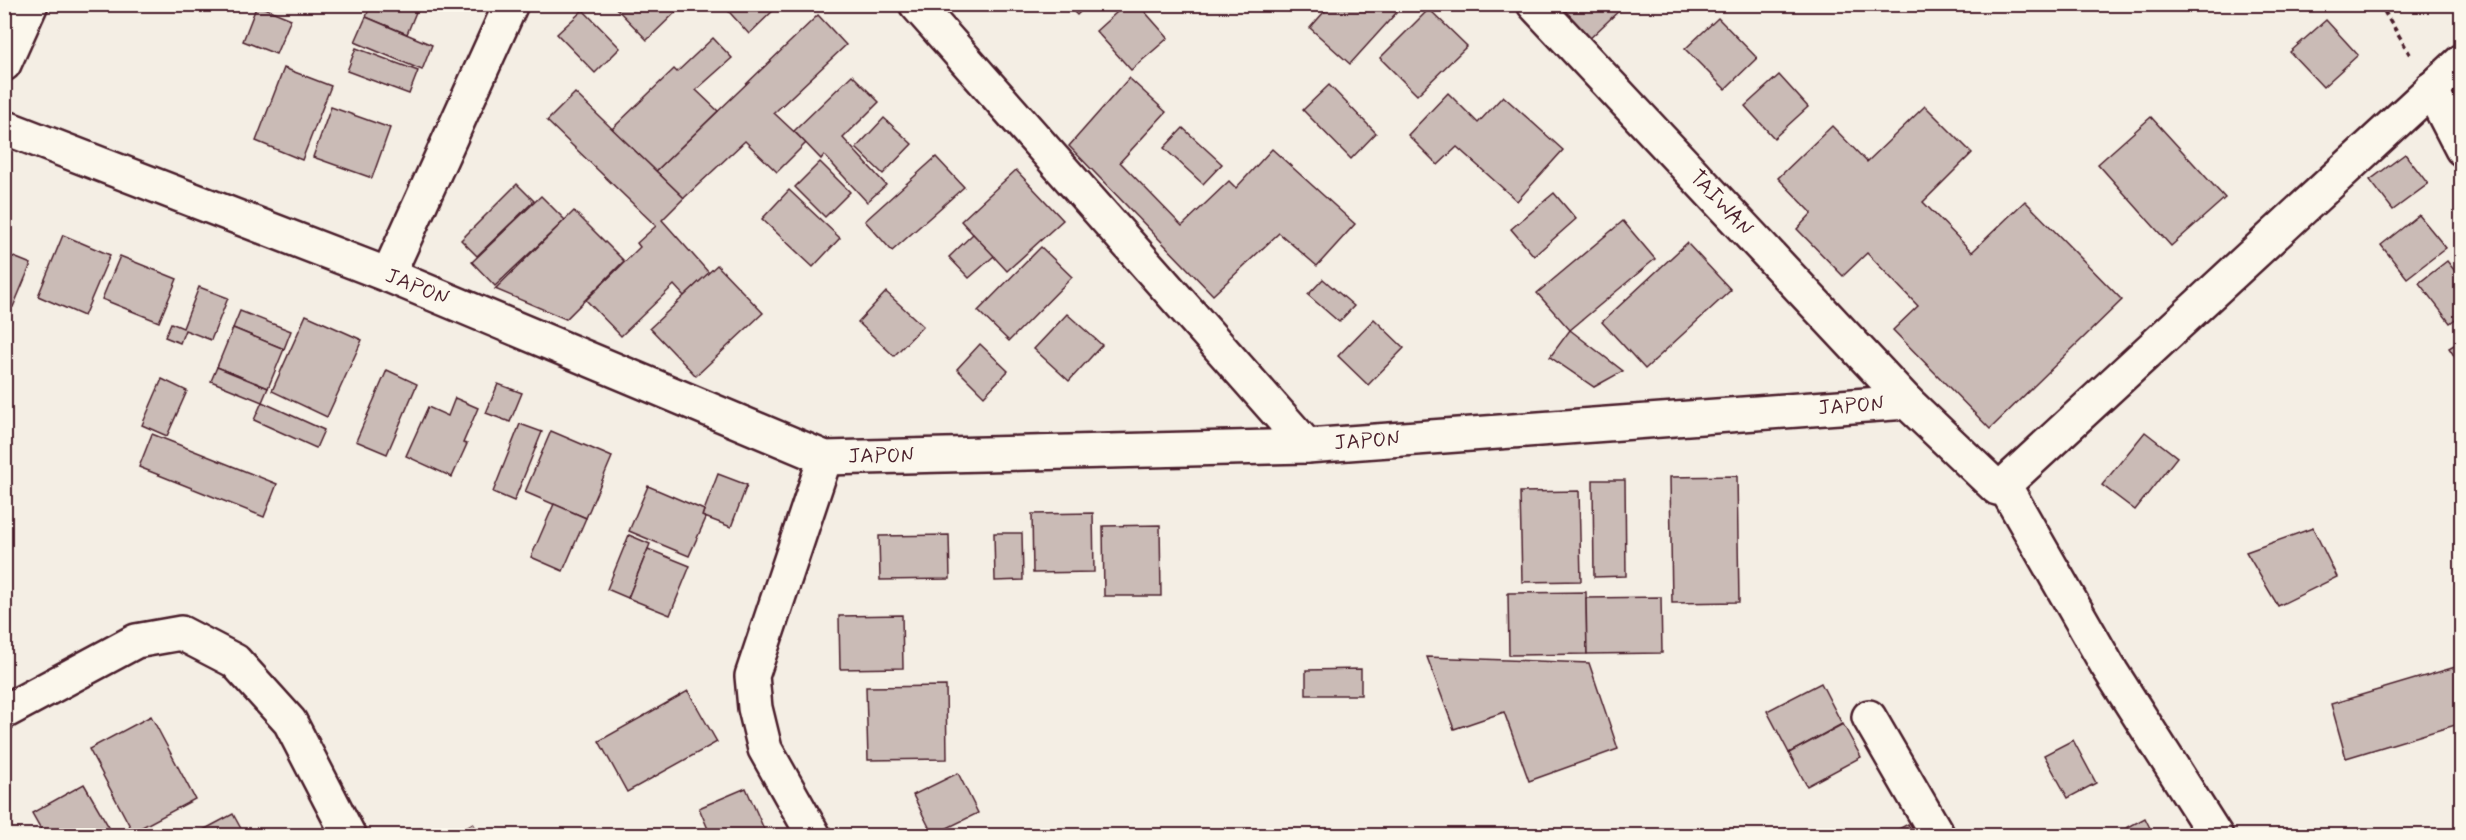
<svg xmlns="http://www.w3.org/2000/svg" width="2466" height="840" viewBox="0 0 2466 840" font-family="Mynerve,sans-serif">
<style>
.building{fill:#cabbb6;stroke:#4a1f2b;stroke-width:1.5}
.lines{fill:none;stroke-linecap:round;stroke-linejoin:round}
.minor-casing{stroke:#4a1f2b;stroke-width:38}
.path{stroke:#4a1f2b;stroke-width:4;stroke-dasharray:4.5 4.5;stroke-linecap:butt}
.minor{stroke:#fbf7ec;stroke-width:33}
.labels{text-anchor:middle;dominant-baseline:central;stroke-width:4.5;stroke-linejoin:round;paint-order:stroke}
.street-label{font-size:21px;fill:#4a1f2b;stroke:#fbf7ec}
</style>
<rect width="100%" height="100%" fill="#f4eee4"/>
<filter id="ink" filterUnits="userSpaceOnUse"><feTurbulence type="fractalNoise" baseFrequency=".0167" numOctaves="2"/><feDisplacementMap in="SourceGraphic" scale="12" xChannelSelector="R" yChannelSelector="G"/><feConvolveMatrix kernelMatrix="1 2 1 2 8 2 1 2 1" color-interpolation-filters="sRGB"/></filter>
<g filter="url(#ink)">
<g class="building">
<polygon points="371,4 398,4 416,12 407,34 366,17"/>
<polygon points="612,4 684,4 647,40"/>
<polygon points="722,4 780,4 749,34"/>
<polygon points="1066,4 1088,4 1077,15"/>
<polygon points="1126,4 1138,4 1168,38 1131,70 1096,31"/>
<polygon points="1292,4 1308,4 1300,12"/>
<polygon points="1331,4 1389,4 1397,12 1350,64 1310,28"/>
<polygon points="1550,4 1626,4 1585,43"/>
<polygon points="257,5 291,19 276,54 243,41"/>
<polygon points="1429,9 1467,46 1417,95 1380,58"/>
<polygon points="583,10 620,48 595,73 557,34"/>
<polygon points="818,15 846,45 774,113 806,143 777,172 745,141 684,198 656,171"/>
<polygon points="366,17 432,45 422,70 355,42"/>
<polygon points="1718,18 1757,58 1725,89 1685,49"/>
<polygon points="2326,20 2358,55 2323,87 2290,52"/>
<polygon points="713,38 732,58 696,90 718,111 656,171 612,129 674,69 677,72"/>
<polygon points="356,48 418,71 409,94 347,71"/>
<polygon points="284,68 331,86 302,160 256,141"/>
<polygon points="852,75 879,102 843,138 886,185 867,202 824,155 821,159 794,131"/>
<polygon points="1779,75 1808,107 1774,138 1745,106"/>
<polygon points="1129,78 1166,112 1120,162 1182,226 1229,181 1236,188 1272,149 1355,224 1317,266 1279,233 1213,295 1069,146"/>
<polygon points="1329,85 1376,133 1351,159 1303,110"/>
<polygon points="575,93 684,198 662,220 709,273 684,296 674,285 621,336 586,300 640,247 637,243 656,226 547,121"/>
<polygon points="1448,93 1478,123 1503,96 1563,150 1517,201 1457,147 1438,165 1408,135"/>
<polygon points="1925,106 1972,153 1923,202 1972,252 2025,201 2122,300 1990,429 1893,330 1918,306 1867,253 1843,276 1797,229 1812,213 1778,178 1832,126 1867,162"/>
<polygon points="331,107 390,128 372,178 313,157"/>
<polygon points="2151,117 2225,198 2171,246 2098,164"/>
<polygon points="884,118 912,144 883,174 856,148"/>
<polygon points="1183,128 1222,164 1203,184 1164,148"/>
<polygon points="2405,154 2428,184 2393,210 2370,180"/>
<polygon points="936,157 964,187 892,251 865,221"/>
<polygon points="820,162 850,192 825,217 795,187"/>
<polygon points="1016,170 1063,220 1007,271 961,221"/>
<polygon points="517,184 534,201 477,256 461,240"/>
<polygon points="789,190 840,238 813,267 762,219"/>
<polygon points="1554,193 1576,219 1534,256 1511,229"/>
<polygon points="541,196 565,220 495,286 472,262"/>
<polygon points="574,211 624,261 566,319 495,289"/>
<polygon points="2419,215 2446,248 2407,278 2381,245"/>
<polygon points="1623,221 1655,259 1570,330 1537,293"/>
<polygon points="973,234 994,256 969,278 949,257"/>
<polygon points="63,235 110,255 84,316 38,296"/>
<polygon points="1687,243 1731,290 1645,369 1602,322"/>
<polygon points="1041,247 1072,277 1009,341 978,311"/>
<polygon points="4,253 31,264 13,307 4,303"/>
<polygon points="120,256 177,279 159,322 102,299"/>
<polygon points="2447,261 2462,280 2462,314 2450,323 2419,283"/>
<polygon points="717,265 763,313 696,376 650,328"/>
<polygon points="1323,279 1354,306 1339,322 1308,295"/>
<polygon points="199,287 228,298 211,340 185,330 180,343 165,337 171,323 183,328"/>
<polygon points="886,292 923,326 894,356 858,322"/>
<polygon points="240,311 291,331 284,349 233,328"/>
<polygon points="1067,314 1102,345 1069,381 1034,349"/>
<polygon points="306,315 362,340 327,417 272,391"/>
<polygon points="1374,319 1404,348 1368,385 1338,356"/>
<polygon points="233,328 284,349 268,388 217,367"/>
<polygon points="1570,330 1623,371 1594,387 1550,357"/>
<polygon points="2462,340 2462,368 2449,348"/>
<polygon points="980,344 1008,371 984,396 957,369"/>
<polygon points="217,367 268,388 262,402 211,381"/>
<polygon points="387,370 417,384 387,454 356,441"/>
<polygon points="162,379 187,391 167,436 142,425"/>
<polygon points="498,384 522,393 510,422 486,413"/>
<polygon points="455,398 478,408 463,443 467,444 452,477 406,456 428,407 448,416"/>
<polygon points="262,402 324,430 316,448 254,420"/>
<polygon points="520,424 542,432 514,501 493,492"/>
<polygon points="551,431 612,457 586,518 525,492"/>
<polygon points="2145,432 2177,457 2135,510 2102,485"/>
<polygon points="152,434 277,484 264,517 139,467"/>
<polygon points="718,474 747,485 731,527 702,516"/>
<polygon points="1737,476 1739,602 1672,603 1670,477"/>
<polygon points="1593,480 1625,480 1626,576 1594,577"/>
<polygon points="648,486 704,510 702,516 706,518 689,556 629,531"/>
<polygon points="1579,491 1581,581 1522,582 1520,492"/>
<polygon points="554,504 586,518 563,571 531,557"/>
<polygon points="1093,513 1094,572 1033,573 1032,514"/>
<polygon points="1160,525 1161,596 1104,596 1103,526"/>
<polygon points="2313,528 2337,577 2278,606 2246,552"/>
<polygon points="994,533 1022,533 1023,580 995,581"/>
<polygon points="629,535 650,544 628,598 607,589"/>
<polygon points="949,535 950,579 880,580 879,536"/>
<polygon points="648,549 690,566 670,615 628,598"/>
<polygon points="1586,592 1587,654 1509,655 1508,593"/>
<polygon points="1661,597 1662,653 1587,654 1586,598"/>
<polygon points="902,615 903,668 840,669 839,616"/>
<polygon points="1427,657 1589,663 1618,749 1529,781 1504,712 1454,729"/>
<polygon points="2462,665 2462,723 2346,758 2331,704"/>
<polygon points="1361,669 1361,695 1306,695 1306,670"/>
<polygon points="1821,683 1842,724 1789,753 1767,711"/>
<polygon points="946,686 947,759 868,760 866,687"/>
<polygon points="688,691 717,742 627,792 599,741"/>
<polygon points="151,716 195,799 133,832 89,749"/>
<polygon points="1843,724 1861,757 1807,786 1789,753"/>
<polygon points="2073,740 2096,783 2068,798 2044,755"/>
<polygon points="958,773 978,813 933,835 913,795"/>
<polygon points="84,784 110,829 98,836 45,836 32,813"/>
<polygon points="746,788 767,836 711,836 699,808"/>
<polygon points="233,814 245,836 192,836"/>
<polygon points="2145,818 2154,836 2112,836"/>
<polygon points="473,823 480,836 451,836"/>
<polygon points="1908,824 1914,836 1886,836"/>
</g>
<g class="lines">
<g class="minor-casing">
<g id="minor">
<polyline points="916,4 1307,446"/>
<polyline points="1534,4 1907,402 1997,488 2004,485 2462,61"/>
<polyline points="4,64 31,4"/>
<polyline points="2431,89 2462,149"/>
<polyline points="4,127 388,275 825,458 1307,446 1907,402"/>
<polyline points="388,275 511,4"/>
<polyline points="2004,485 2107,665 2216,836"/>
<polyline points="4,712 136,641 181,633 235,661 290,722 349,836"/>
<polyline points="1869,717 1938,836"/>
<polyline points="814,836 765,749 755,708 752,676 825,458"/>
</g>
</g>
<polyline class="path" points="2380,4 2412,58"/>
<use href="#minor" class="minor"/>
</g>
</g>
<g class="labels">
<g class="street-label">
<text transform="translate(1721 203) rotate(47)">TAIWAN</text>
<text transform="translate(417 287) rotate(22)">JAPON</text>
<text transform="translate(1851 406) rotate(-4)">JAPON</text>
<text transform="translate(1367 441) rotate(-4)">JAPON</text>
<text transform="translate(881 456) rotate(-1)">JAPON</text>
</g>
</g>
<rect width="2466" height="840" fill="none" stroke="#fbf7ec" stroke-width="24"/>
<rect x="12" y="12" width="2442" height="816" fill="none" stroke="#4a1f2b" stroke-width="2" filter="url(#ink)"/>
</svg>
